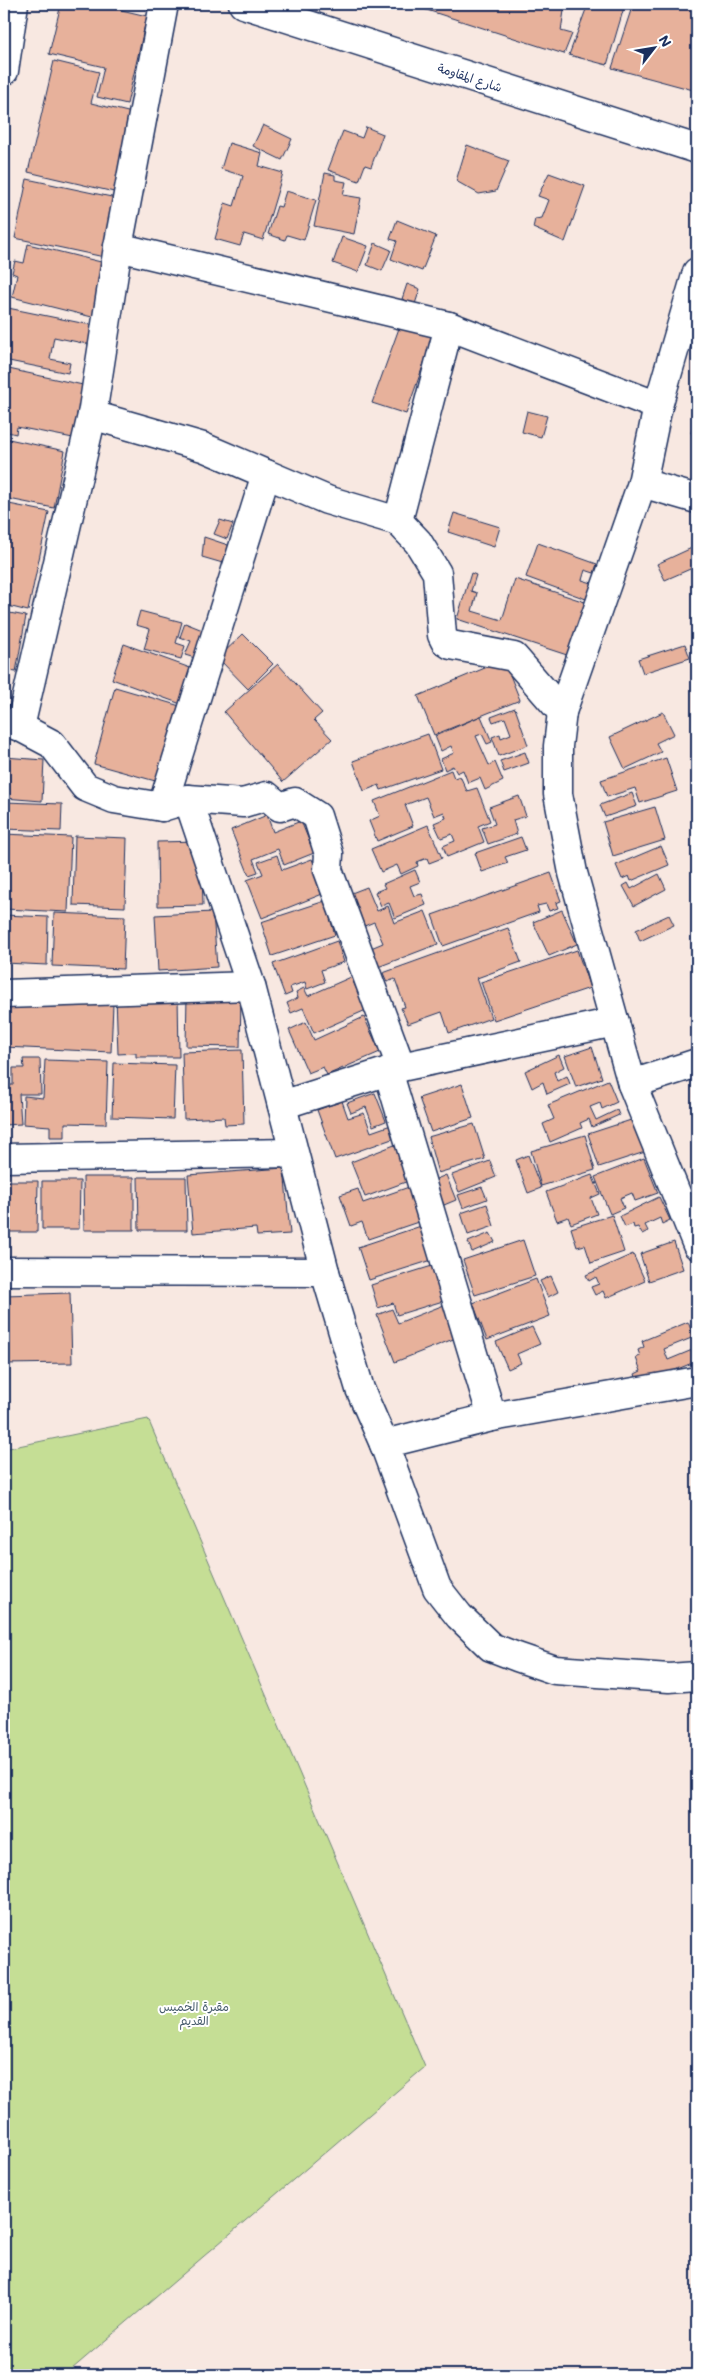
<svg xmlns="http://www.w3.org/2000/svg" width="701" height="2379" viewBox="0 0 701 2379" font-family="Mali,'Playpen Sans Arabic',sans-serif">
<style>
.green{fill:#c5de95;stroke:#70867a}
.building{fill:#e7b19b;stroke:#1b2f5e}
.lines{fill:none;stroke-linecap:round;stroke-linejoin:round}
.minor-casing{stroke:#1b2f5e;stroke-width:31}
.minor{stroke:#fff;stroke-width:28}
.labels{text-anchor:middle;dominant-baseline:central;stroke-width:4;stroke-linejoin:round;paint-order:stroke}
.street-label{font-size:12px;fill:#1b2f5e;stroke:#fff}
.park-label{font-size:12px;fill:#465b6c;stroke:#fff}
</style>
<rect width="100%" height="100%" fill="#f8e8e1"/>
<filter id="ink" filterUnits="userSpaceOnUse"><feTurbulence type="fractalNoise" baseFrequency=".02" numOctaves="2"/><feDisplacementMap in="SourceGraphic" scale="10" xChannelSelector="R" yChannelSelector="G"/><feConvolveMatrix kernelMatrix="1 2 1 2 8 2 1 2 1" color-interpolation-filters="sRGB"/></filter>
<g filter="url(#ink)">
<polygon class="green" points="148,1419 425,2067 65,2375 4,2375 4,1449"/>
<g class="building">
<polygon points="61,4 96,4 147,16 127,104 97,97 104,67 49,54"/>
<polygon points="408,4 565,4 561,31 572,34 564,54"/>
<polygon points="588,4 625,4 607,65 569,55"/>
<polygon points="633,4 697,4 697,91 612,68"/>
<polygon points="54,61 99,72 91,103 132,113 114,192 28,172"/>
<polygon points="263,125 292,139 282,160 253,146"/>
<polygon points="366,127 383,134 371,167 365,165 359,181 328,170 343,131 362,138"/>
<polygon points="229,143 262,153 259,166 283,173 263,240 244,234 240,246 215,239 225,203 234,206 243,176 221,169"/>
<polygon points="467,145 509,161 496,191 479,194 456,181"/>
<polygon points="325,173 335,175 335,180 346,182 343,195 361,198 354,234 314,226"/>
<polygon points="549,173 585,186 565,242 533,228 535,219 542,218 549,200 538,196"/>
<polygon points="27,179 121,199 109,258 15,238"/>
<polygon points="286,191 316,200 304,240 287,235 285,240 268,234 277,206 281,207"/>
<polygon points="397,220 436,236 422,271 391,259 397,241 390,239"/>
<polygon points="342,237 368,246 358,272 333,263"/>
<polygon points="375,243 391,250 382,271 367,265"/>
<polygon points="28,244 109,264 96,318 12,297 17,275 12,273 15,261 24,263"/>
<polygon points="407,284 420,289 415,304 402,299"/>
<polygon points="8,308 96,326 92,345 54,337 50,359 70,363 68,373 4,360 4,328"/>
<polygon points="402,320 435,332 406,414 372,403"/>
<polygon points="4,368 83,385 73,438 17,427 16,434 4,431"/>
<polygon points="527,411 547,416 541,437 522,432"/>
<polygon points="697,412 697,435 691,433"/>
<polygon points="4,438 65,451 54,508 4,498"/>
<polygon points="4,503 49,512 28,611 4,605"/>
<polygon points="454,513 500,527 494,547 448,532"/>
<polygon points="220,520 233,524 227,539 214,534"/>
<polygon points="204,537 231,546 226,564 202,557"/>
<polygon points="538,543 597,564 594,573 585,570 582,580 592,583 586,599 526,577"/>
<polygon points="696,546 697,566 665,580 657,564"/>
<polygon points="471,573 476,575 471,591 477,593 472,611 502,620 515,579 588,603 570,656 457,619"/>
<polygon points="140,611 182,622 176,643 185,646 181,659 144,649 150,629 136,625"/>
<polygon points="4,612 26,616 16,672 4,670"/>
<polygon points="185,623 205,631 195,658 185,655 191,641 180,637"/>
<polygon points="243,634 273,664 248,689 218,658"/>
<polygon points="124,644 193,669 181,704 112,679"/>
<polygon points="685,644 690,658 643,673 638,659"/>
<polygon points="504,660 520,700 434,735 418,696"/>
<polygon points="278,664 322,713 314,720 332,739 283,782 224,712"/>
<polygon points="115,687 180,706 159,782 94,764"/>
<polygon points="515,708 528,745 499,756 492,737 500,734 501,738 511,734 505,718 493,722 491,717"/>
<polygon points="663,712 674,734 656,743 661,752 625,769 610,737"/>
<polygon points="481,716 492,742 487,744 482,734 476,736 489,765 495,762 503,781 485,790 480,778 468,783 463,770 457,773 453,766 445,770 441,759 454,753 451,746 441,751 435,736"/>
<polygon points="428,734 441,769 381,790 379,785 364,791 353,761"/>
<polygon points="525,752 529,763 504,772 500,761"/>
<polygon points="4,757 44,760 42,801 4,798"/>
<polygon points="666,758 677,791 640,803 635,788 607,797 601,780"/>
<polygon points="451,770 454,778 460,776 467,791 477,788 490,821 478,826 484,842 447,857 443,846 455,841 452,834 441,838 434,823 446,818 444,812 434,816 426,797 405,805 413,826 377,841 369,821 380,816 374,801"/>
<polygon points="632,793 637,806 605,817 600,805"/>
<polygon points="519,796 526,816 513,820 517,834 488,844 482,828 495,824 489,807"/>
<polygon points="4,802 62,804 61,831 4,829"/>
<polygon points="655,807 665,840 613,856 603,822"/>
<polygon points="267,815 273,832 301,821 314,853 284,865 278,849 253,859 258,872 249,875 231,830"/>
<polygon points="428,825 442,858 429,863 427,858 417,862 418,866 401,874 397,865 381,872 371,849"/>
<polygon points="4,834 71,837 68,912 4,909"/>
<polygon points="75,836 127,838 125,907 73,905"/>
<polygon points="521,837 526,850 505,857 508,863 482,872 475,853"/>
<polygon points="201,841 203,905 158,906 157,842"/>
<polygon points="661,846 669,865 631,881 629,876 622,879 616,865"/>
<polygon points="277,855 282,870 312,859 325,893 262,918 247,880 263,874 258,862"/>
<polygon points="415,870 420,882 410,886 414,896 422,894 426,905 395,918 389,903 381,906 375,892 385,888 383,884"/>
<polygon points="551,873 561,901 556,903 558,908 549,911 546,904 537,906 539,912 443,946 432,915"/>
<polygon points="659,874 666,889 634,906 623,886 628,883 631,889"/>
<polygon points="367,887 377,911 388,906 394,923 425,911 438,944 378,967 371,948 383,943 374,922 362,927 349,894"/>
<polygon points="325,901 335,935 272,956 261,922"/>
<polygon points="562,910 577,944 549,956 533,922"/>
<polygon points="213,912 217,967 158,971 155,915"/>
<polygon points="54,913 125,916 123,969 52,966"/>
<polygon points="4,915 48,917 47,965 4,963"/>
<polygon points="669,915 674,925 640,941 636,930"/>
<polygon points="508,928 521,962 477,978 491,1018 449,1033 442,1012 408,1024 401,1008 405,1007 395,979 387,982 383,973"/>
<polygon points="337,941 344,962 321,970 325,982 307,989 305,982 290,987 292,993 285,996 273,964"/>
<polygon points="577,950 590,988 494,1020 481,982"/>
<polygon points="351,977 366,1010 314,1033 303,1008 291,1013 287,1003 298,998 296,992 304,988 308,996"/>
<polygon points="178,995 179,1057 136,1057 136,1053 118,1054 116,996"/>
<polygon points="187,996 241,997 240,1047 186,1046"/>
<polygon points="4,999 113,1004 111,1052 4,1047"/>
<polygon points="364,1017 380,1052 327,1075 323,1067 308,1073 289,1030 306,1022 314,1040"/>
<polygon points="592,1047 602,1078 576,1087 565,1056"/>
<polygon points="242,1050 244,1124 225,1125 224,1117 184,1119 182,1052"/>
<polygon points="559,1055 564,1067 554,1072 557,1081 567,1076 570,1084 547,1094 543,1082 532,1088 525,1071"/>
<polygon points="23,1059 40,1059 41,1094 19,1094 21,1124 4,1125 4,1085 13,1085 13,1068 24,1068"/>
<polygon points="45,1060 108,1062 106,1124 65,1123 65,1137 50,1137 50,1126 23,1124 24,1096 43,1098"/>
<polygon points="114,1063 175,1065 173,1119 112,1117"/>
<polygon points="608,1080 617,1102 602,1109 600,1103 590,1107 596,1120 617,1110 619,1115 592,1127 589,1119 580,1123 582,1128 550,1142 543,1124 554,1119 548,1105"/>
<polygon points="462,1084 473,1118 431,1132 419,1098"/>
<polygon points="375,1093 386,1121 373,1126 366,1107 351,1113 347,1103"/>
<polygon points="342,1101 348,1118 364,1113 371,1132 391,1125 395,1138 335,1159 317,1110"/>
<polygon points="634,1119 645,1152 599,1167 588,1134"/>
<polygon points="474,1124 485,1159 438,1173 428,1137"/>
<polygon points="585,1135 595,1170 541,1186 531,1151"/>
<polygon points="397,1144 411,1180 365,1197 351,1162"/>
<polygon points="528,1155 541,1188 528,1193 516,1160"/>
<polygon points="644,1158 658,1193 635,1201 632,1193 620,1198 624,1208 610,1214 595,1177"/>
<polygon points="490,1161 496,1177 459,1192 452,1175"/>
<polygon points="284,1168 290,1234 257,1236 256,1228 193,1233 188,1175"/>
<polygon points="446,1175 456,1200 444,1205 434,1180"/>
<polygon points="592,1175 600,1194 591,1198 597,1214 571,1224 568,1217 557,1221 546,1192"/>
<polygon points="83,1177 134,1177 134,1230 84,1230"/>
<polygon points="138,1177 186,1177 187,1230 139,1230"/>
<polygon points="4,1181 38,1181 37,1232 4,1232"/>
<polygon points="42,1181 80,1181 79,1229 42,1229"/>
<polygon points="409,1187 421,1221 368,1239 362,1222 351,1226 340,1195 358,1189 363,1203"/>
<polygon points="482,1187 487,1199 463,1208 458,1195"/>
<polygon points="659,1197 670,1220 662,1224 660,1218 645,1225 648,1231 642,1234 638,1227 634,1228 633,1224 625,1227 620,1216"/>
<polygon points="487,1204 494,1226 468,1235 461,1213"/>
<polygon points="612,1215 624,1252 591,1263 585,1245 577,1247 571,1228"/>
<polygon points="421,1226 432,1260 369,1280 358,1247"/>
<polygon points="490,1233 495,1242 472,1252 468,1242"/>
<polygon points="523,1240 535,1276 475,1295 463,1260"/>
<polygon points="674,1242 683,1269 649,1281 640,1254"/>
<polygon points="633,1254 645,1281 606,1298 603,1291 595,1295 591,1287 599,1284 596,1277 589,1281 586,1275"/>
<polygon points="432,1266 443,1301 397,1315 393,1303 378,1308 371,1285"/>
<polygon points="551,1276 558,1292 548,1297 540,1281"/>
<polygon points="536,1279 550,1316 487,1340 473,1303"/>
<polygon points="70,1293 72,1363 4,1364 4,1295"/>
<polygon points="444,1305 456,1338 395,1362 377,1315 392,1309 398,1323"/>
<polygon points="688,1322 694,1337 664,1349 668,1360 697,1348 697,1361 639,1385 635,1374 641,1371 636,1358 640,1356 638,1350 644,1347 642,1341"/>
<polygon points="532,1327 540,1344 517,1354 521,1363 508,1369 496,1342"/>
</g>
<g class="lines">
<g class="minor-casing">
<g id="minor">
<polyline points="243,4 697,149"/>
<polyline points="4,71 14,4"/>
<polyline points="118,247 449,326 658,406"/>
<polyline points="697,272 658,406 642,483 562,712 558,746 558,794 573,873 632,1084 697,1245"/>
<polyline points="92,415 203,447 266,474 162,807"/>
<polyline points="266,474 327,500 398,521 449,326"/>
<polyline points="642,483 697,499"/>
<polyline points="398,521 418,542 437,573 442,635 445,641 451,645 514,657 562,712"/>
<polyline points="4,722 20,727 52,744 85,787 114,799 162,807 188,799 243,803 267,796 280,807 295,802 317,816 329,854 328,870 401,1067"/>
<polyline points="20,727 92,415 118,247 164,4"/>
<polyline points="188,799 251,986 325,1272 360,1389 384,1444 437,1588 459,1616 491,1647 517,1657 555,1670 669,1678 697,1676"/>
<polyline points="4,994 251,986"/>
<polyline points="632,1084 697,1063"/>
<polyline points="282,1105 401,1067 615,1022"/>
<polyline points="4,1158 293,1153"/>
<polyline points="4,1271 325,1272"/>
<polyline points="492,1417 697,1381"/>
<polyline points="384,1444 492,1417 388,1071"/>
</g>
</g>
<use href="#minor" class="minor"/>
</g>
</g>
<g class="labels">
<g class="street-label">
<text transform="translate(470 77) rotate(18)">شارع المقاومة</text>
</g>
<g class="park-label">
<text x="194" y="2006">مقبرة الخميس<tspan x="194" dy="14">القديم</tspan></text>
</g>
</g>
<rect width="701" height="2379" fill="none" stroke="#fff" stroke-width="20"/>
<rect x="10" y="10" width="681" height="2359" fill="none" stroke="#1b2f5e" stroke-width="2" filter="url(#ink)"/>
<g transform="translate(654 48) rotate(59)" stroke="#ffffff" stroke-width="4" paint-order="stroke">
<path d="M0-4L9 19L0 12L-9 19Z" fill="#1b2f5e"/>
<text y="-8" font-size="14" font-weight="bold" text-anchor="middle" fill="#1b2f5e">N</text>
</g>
</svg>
